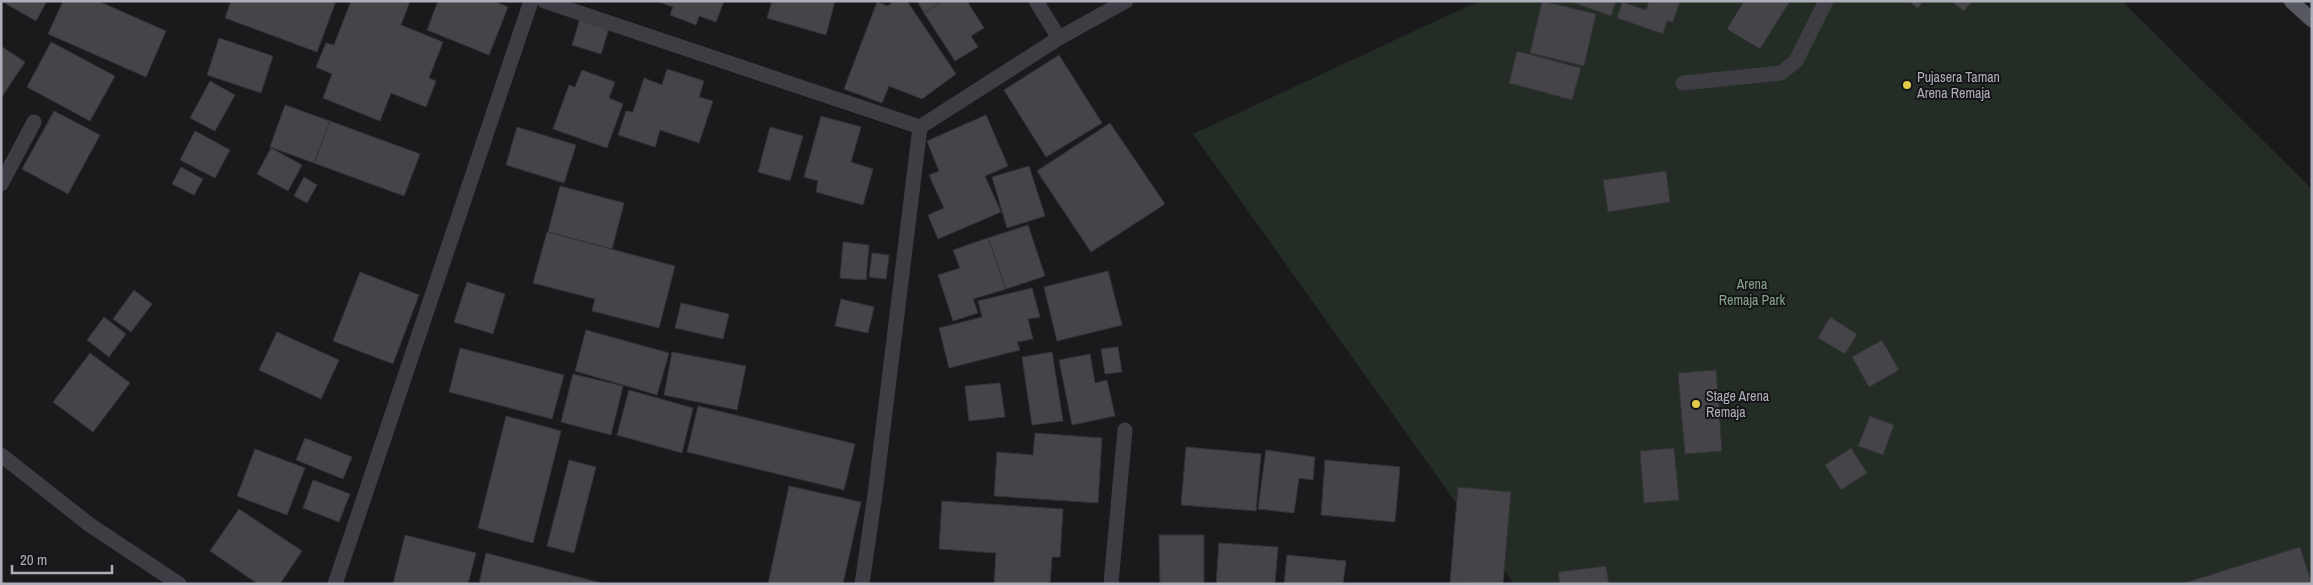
<svg xmlns="http://www.w3.org/2000/svg" width="2313" height="585" viewBox="0 0 2313 585" font-family="'Archivo Narrow',sans-serif">
<style>
.green{fill:#242c26}
.building{fill:#444449;stroke:#353438}
.lines{fill:none;stroke-linecap:round;stroke-linejoin:round}
.minor{stroke:#3d3d43;stroke-width:15}
.major{stroke:#57585f;stroke-width:15}
.poi-dot{fill:#e5c949;stroke:#151517;stroke-width:2}
.labels{text-anchor:middle;dominant-baseline:central;stroke-width:4;stroke-linejoin:round;paint-order:stroke}
.poi-label{font-size:14px;fill:#adafba;stroke:#151517;text-anchor:start}
.park-label{font-size:14px;fill:#86a48d;stroke:#151517}
</style>
<rect width="100%" height="100%" fill="#1a1a1c"/>
<polygon class="green" points="1479,1 2122,1 2312,189 2312,584 1514,584 1193,134"/>
<g class="building">
<polygon points="1,1 47,1 36,21"/>
<polygon points="63,1 98,1 166,31 146,77 48,34"/>
<polygon points="231,1 336,1 317,52 225,18"/>
<polygon points="351,1 410,1 401,25 443,42 429,78 436,81 426,107 391,93 380,121 323,98 332,74 316,67 326,43 334,45"/>
<polygon points="438,1 494,1 508,7 489,55 427,30"/>
<polygon points="656,1 724,1 716,22 699,16 696,25 670,15 673,7"/>
<polygon points="772,1 835,1 826,35 767,18"/>
<polygon points="894,1 907,1 956,74 922,99 889,86 882,103 844,89 877,2 888,6"/>
<polygon points="917,1 943,1 924,13"/>
<polygon points="943,1 967,1 984,28 971,36 978,47 955,61 924,13"/>
<polygon points="1542,1 1596,14 1584,66 1530,53"/>
<polygon points="1569,1 1616,1 1611,16"/>
<polygon points="1649,1 1680,1 1673,22 1667,21 1663,34 1617,18 1622,2 1646,10"/>
<polygon points="1744,1 1790,1 1760,49 1727,29"/>
<polygon points="1908,1 1923,1 1918,8"/>
<polygon points="1951,1 1972,1 1964,11"/>
<polygon points="580,19 609,28 601,54 572,45"/>
<polygon points="219,38 273,56 261,93 207,75"/>
<polygon points="51,42 115,76 90,121 27,87"/>
<polygon points="1,46 25,62 1,98"/>
<polygon points="1517,51 1581,68 1572,100 1509,83"/>
<polygon points="1059,55 1102,123 1046,157 1004,90"/>
<polygon points="667,69 704,81 699,97 713,101 699,143 660,130 655,147 618,135 626,111 633,112 644,78 662,85"/>
<polygon points="582,70 615,82 609,98 623,104 607,148 553,129 569,85 575,87"/>
<polygon points="210,81 235,95 215,131 190,118"/>
<polygon points="285,105 330,121 314,163 270,147"/>
<polygon points="54,111 100,135 68,194 22,169"/>
<polygon points="986,115 1008,166 985,176 1001,212 938,239 928,215 944,208 929,175 939,171 927,141"/>
<polygon points="821,116 861,127 851,162 873,169 863,205 816,192 818,181 804,177"/>
<polygon points="330,121 420,154 404,196 314,163"/>
<polygon points="1110,123 1165,204 1091,252 1037,171"/>
<polygon points="517,127 576,145 564,183 506,165"/>
<polygon points="770,127 803,136 790,181 758,172"/>
<polygon points="195,131 230,150 215,178 180,160"/>
<polygon points="271,148 302,165 288,191 257,174"/>
<polygon points="1029,166 1045,216 1007,228 992,177"/>
<polygon points="181,167 203,179 194,195 172,184"/>
<polygon points="1666,171 1670,202 1608,212 1603,180"/>
<polygon points="304,177 317,185 307,203 294,196"/>
<polygon points="560,186 624,203 612,249 548,232"/>
<polygon points="1028,225 1045,276 1006,289 988,238"/>
<polygon points="547,232 675,266 659,328 592,311 595,299 533,283"/>
<polygon points="988,238 1006,289 973,299 978,313 953,321 938,275 960,268 953,250"/>
<polygon points="843,242 869,245 866,280 840,278"/>
<polygon points="872,253 889,255 886,279 869,277"/>
<polygon points="1108,271 1122,325 1057,341 1044,287"/>
<polygon points="360,272 419,295 393,364 333,341"/>
<polygon points="467,282 505,294 493,334 454,322"/>
<polygon points="1032,288 1040,317 1028,319 1033,339 1017,342 1020,350 949,368 939,328 982,317 978,301"/>
<polygon points="134,290 152,304 131,332 113,319"/>
<polygon points="841,299 874,307 868,333 835,326"/>
<polygon points="681,303 729,314 723,339 675,328"/>
<polygon points="104,317 126,334 109,357 87,340"/>
<polygon points="1830,317 1857,334 1845,354 1818,338"/>
<polygon points="586,330 669,353 657,395 575,371"/>
<polygon points="277,332 339,360 321,399 259,370"/>
<polygon points="1882,340 1899,370 1869,387 1852,357"/>
<polygon points="1118,347 1122,372 1105,374 1101,349"/>
<polygon points="460,348 564,375 552,419 449,392"/>
<polygon points="672,352 746,366 737,410 664,395"/>
<polygon points="1052,352 1063,421 1032,425 1022,357"/>
<polygon points="90,353 130,383 93,432 53,402"/>
<polygon points="1090,354 1095,383 1107,380 1115,416 1072,425 1059,360"/>
<polygon points="1716,370 1722,451 1685,454 1678,373"/>
<polygon points="573,374 623,386 611,435 561,422"/>
<polygon points="1000,383 1005,417 969,421 965,386"/>
<polygon points="629,390 693,408 682,453 617,435"/>
<polygon points="698,406 855,444 844,490 687,452"/>
<polygon points="506,416 561,431 533,543 478,528"/>
<polygon points="1870,416 1894,425 1883,455 1858,446"/>
<polygon points="1035,433 1102,438 1098,503 994,496 997,452 1033,455"/>
<polygon points="305,438 352,457 343,479 296,460"/>
<polygon points="1186,447 1261,454 1256,511 1181,505"/>
<polygon points="1674,448 1679,500 1644,503 1640,451"/>
<polygon points="1851,448 1867,473 1841,490 1825,465"/>
<polygon points="255,449 305,468 287,515 237,496"/>
<polygon points="1266,450 1315,457 1313,480 1299,478 1294,513 1258,509"/>
<polygon points="569,460 596,467 574,553 547,546"/>
<polygon points="1325,460 1400,467 1395,522 1321,515"/>
<polygon points="313,480 350,494 339,522 303,508"/>
<polygon points="789,486 861,502 843,584 768,584"/>
<polygon points="1458,487 1511,492 1503,584 1450,583"/>
<polygon points="942,501 1063,509 1060,557 1052,557 1050,584 994,584 996,553 939,549"/>
<polygon points="239,509 302,551 280,584 258,584 210,551"/>
<polygon points="405,535 476,553 468,584 393,584"/>
<polygon points="1159,535 1204,535 1204,584 1160,584"/>
<polygon points="1219,543 1278,547 1275,584 1216,584"/>
<polygon points="2300,547 2312,584 2181,584"/>
<polygon points="486,553 605,584 479,584"/>
<polygon points="1287,555 1346,561 1343,584 1284,584"/>
<polygon points="1606,566 1609,584 1560,584 1558,572"/>
</g>
<g class="lines">
<g class="minor">
<polyline points="544,1 920,127"/>
<polyline points="1036,1 1059,38"/>
<polyline points="1683,83 1781,73 1796,61 1826,1"/>
<polyline points="1,184 34,122"/>
<polyline points="1,455 90,525 179,584"/>
<polyline points="335,584 531,1"/>
<polyline points="862,584 875,494 920,127 1059,38 1126,1"/>
<polyline points="1111,584 1125,430"/>
</g>
<polyline class="major" points="2291,1 2312,20"/>
</g>
<g class="poi-dot">
<circle cx="1907" cy="85" r="5"/>
<circle cx="1696" cy="404" r="5"/>
</g>
<g class="labels">
<g class="poi-label">
<text x="1917" y="77">Pujasera Taman<tspan x="1917" dy="16">Arena Remaja</tspan></text>
<text x="1706" y="396">Stage Arena<tspan x="1706" dy="16">Remaja</tspan></text>
</g>
<g class="park-label">
<text x="1752" y="284">Arena<tspan x="1752" dy="16">Remaja Park</tspan></text>
</g>
</g>
<rect width="2313" height="585" fill="none" stroke="#adafba" stroke-width="5"/>
<path d="M12 565v8h100v-8" fill="none" stroke="#adafba" stroke-width="2.5"/>
<text x="20" y="565" font-size="15" fill="#adafba" stroke="#151517" stroke-width="4" paint-order="stroke">20 m</text>
</svg>
